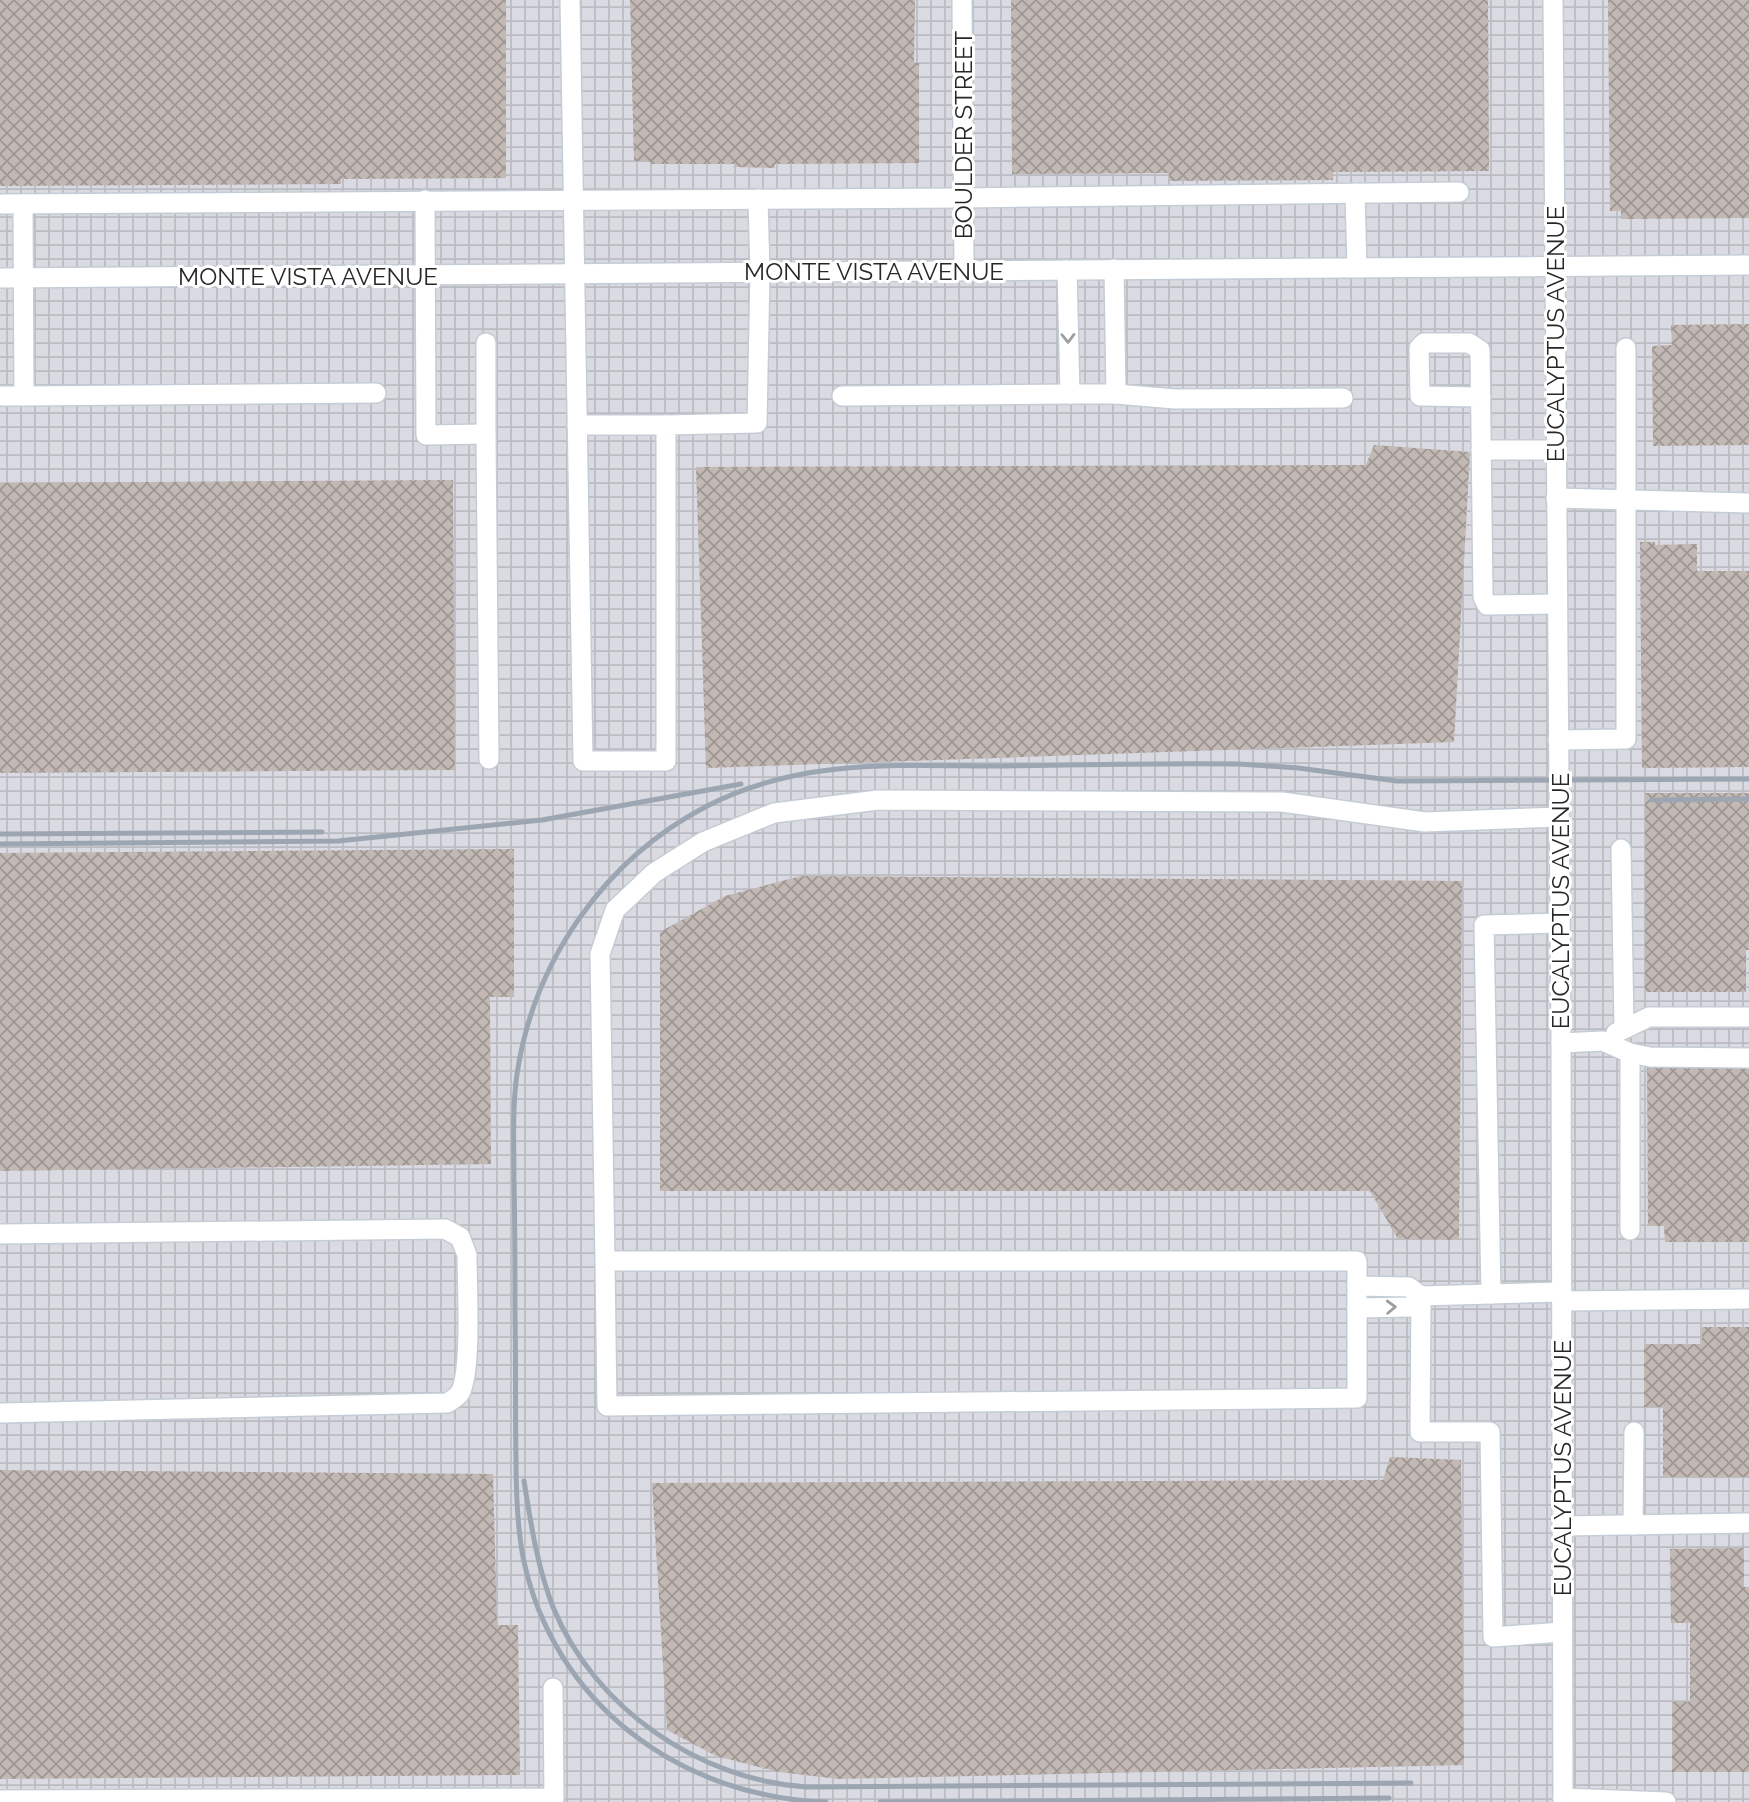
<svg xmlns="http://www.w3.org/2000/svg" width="1749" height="1802" viewBox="0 0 1749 1802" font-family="Raleway,sans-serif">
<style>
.industrial{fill:url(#industrial-grid)}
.building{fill:url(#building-cross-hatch)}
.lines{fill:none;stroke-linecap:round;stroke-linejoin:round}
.minor-casing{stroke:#c4cdd5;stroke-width:22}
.minor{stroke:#fff;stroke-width:19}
.rail{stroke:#9ca6b2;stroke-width:5}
.oneway{stroke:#9e9e9e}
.labels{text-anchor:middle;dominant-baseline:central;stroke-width:6;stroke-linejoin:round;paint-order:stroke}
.street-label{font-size:24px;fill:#272727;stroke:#fff}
</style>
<defs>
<pattern id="industrial-grid" width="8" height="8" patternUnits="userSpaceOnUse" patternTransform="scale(1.75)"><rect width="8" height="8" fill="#dadae2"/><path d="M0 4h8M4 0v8" fill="none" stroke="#bbbbc2"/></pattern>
<pattern id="building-cross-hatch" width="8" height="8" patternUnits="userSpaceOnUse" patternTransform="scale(1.75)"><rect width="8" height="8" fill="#c2b9b5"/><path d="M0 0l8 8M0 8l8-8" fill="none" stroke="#9e9693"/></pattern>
</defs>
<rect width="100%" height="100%" fill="#eaddd9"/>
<rect class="industrial" x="0" y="0" width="1749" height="1802"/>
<g class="building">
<polygon points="0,0 506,0 506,178 341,179 341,184 0,186"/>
<polygon points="630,0 915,0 914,63 919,63 919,163 775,164 775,168 734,167 736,164 651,164 651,162 634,161"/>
<polygon points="1011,0 1488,0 1489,171 1333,172 1333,180 1169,181 1169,173 1012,174"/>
<polygon points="1608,0 1749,0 1749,218 1621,219 1621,211 1610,211"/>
<polygon points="1749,324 1749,445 1653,446 1652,346 1672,345 1671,325"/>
<polygon points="1374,445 1470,452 1454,742 706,768 696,467 1366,465"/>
<polygon points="453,480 455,770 0,773 0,483"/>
<polygon points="1640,542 1655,542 1655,545 1697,544 1697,571 1749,571 1749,767 1642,768"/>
<polygon points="1645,793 1749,793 1749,950 1746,950 1746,992 1645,992"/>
<polygon points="514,849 514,997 490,997 491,1164 0,1171 0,853"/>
<polygon points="801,876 1462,881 1459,1240 1398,1239 1370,1191 660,1191 660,932 725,896"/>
<polygon points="1647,1061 1749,1061 1749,1242 1665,1242 1664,1226 1648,1226"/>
<polygon points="1702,1327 1749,1327 1749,1477 1663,1477 1663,1407 1644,1407 1644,1344 1702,1344"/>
<polygon points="1390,1457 1461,1460 1464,1765 838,1779 779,1772 716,1756 667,1730 652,1483 1383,1480"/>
<polygon points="0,1470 493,1474 497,1625 518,1625 520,1775 0,1779"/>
<polygon points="1744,1548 1744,1587 1749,1587 1749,1772 1672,1772 1672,1702 1690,1702 1690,1623 1671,1623 1670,1549"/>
</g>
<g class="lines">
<g class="minor-casing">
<g id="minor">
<polyline points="570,0 583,761 666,761 666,425 757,423 760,272 758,199"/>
<polyline points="962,0 964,270"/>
<polyline points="1553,0 1561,1043 1563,1802"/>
<polyline points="1355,193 1357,268"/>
<polyline points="425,200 426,435 486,434 489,759"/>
<polyline points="0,204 963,198 1459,192"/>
<polyline points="23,204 24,396 376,393"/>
<polyline points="1067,270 1070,394 1116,394 1114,269"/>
<polyline points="0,278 1749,265"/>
<polyline points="1116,394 1175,399 1343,398"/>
<polyline points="0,396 24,396"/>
<polyline points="842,396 1070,394"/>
<polyline points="1481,397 1420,396 1419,348 1424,343 1469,343 1480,350 1483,597 1487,605 1557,604"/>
<polyline points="577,425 666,425"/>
<polyline points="486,434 486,343"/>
<polyline points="1481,450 1556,450"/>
<polyline points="1556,498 1749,503"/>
<polyline points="1558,740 1626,739 1626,348"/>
<polyline points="1621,849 1624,1027"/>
<polyline points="1616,1033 1649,1017 1749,1017"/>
<polyline points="1561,1043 1603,1041 1630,1053 1650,1057 1749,1058"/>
<polyline points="1630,1053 1630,1230"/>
<path d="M0,1234L445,1229L460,1237L467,1255C467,1283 472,1372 460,1393C456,1398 452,1400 447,1403L0,1413"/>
<polygon points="605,1261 1357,1261 1357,1398 607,1406"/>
<polyline points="605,1261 600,954 615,910 654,873 703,842 774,813 878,800 1282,802 1425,822 1559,817"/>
<polyline points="1357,1286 1409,1287 1421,1296 1562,1292"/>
<polyline points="1491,1294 1484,925 1560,923"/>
<polyline points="1421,1296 1420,1432 1490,1432 1493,1637 1562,1632"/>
<polyline points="1562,1301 1749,1299"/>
<polyline points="1357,1308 1410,1307 1421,1296"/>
<polyline points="1633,1525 1634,1432"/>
<polyline points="1562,1526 1749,1523"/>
<polyline points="1563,1798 1666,1802"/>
<polyline points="0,1800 554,1798 553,1688"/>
</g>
</g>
<use href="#minor" class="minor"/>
<g class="rail">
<polyline points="1652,800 1749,799"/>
<polyline points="0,834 322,832"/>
<polyline points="0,844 338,841 542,820 741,784"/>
<path d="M524,1481C531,1524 537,1566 553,1607C594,1708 699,1780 807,1787L1411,1783"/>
<path d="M826,1802C680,1797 553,1704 523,1557C517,1525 516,1492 516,1459C515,1411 516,1364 515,1316C515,1271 515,1226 514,1181C514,1146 512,1109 517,1074C534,960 605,859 707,806C802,757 902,766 1005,766C1083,765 1161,763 1239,764L1298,768L1397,781L1749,779"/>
<polyline points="880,1802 1389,1798"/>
</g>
</g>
<defs><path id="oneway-chevron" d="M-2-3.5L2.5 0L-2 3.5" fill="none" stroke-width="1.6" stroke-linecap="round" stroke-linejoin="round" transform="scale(1.75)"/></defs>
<g class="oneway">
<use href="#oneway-chevron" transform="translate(1068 338) rotate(89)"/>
<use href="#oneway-chevron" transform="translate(1391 1307) rotate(-2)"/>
</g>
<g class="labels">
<g class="street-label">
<text transform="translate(963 135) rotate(-90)">BOULDER STREET</text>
<text x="874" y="271">MONTE VISTA AVENUE</text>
<text x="308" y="276">MONTE VISTA AVENUE</text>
<text transform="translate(1555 334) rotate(-90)">EUCALYPTUS AVENUE</text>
<text transform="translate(1560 901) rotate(-90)">EUCALYPTUS AVENUE</text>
<text transform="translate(1562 1468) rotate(-90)">EUCALYPTUS AVENUE</text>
</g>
</g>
</svg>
